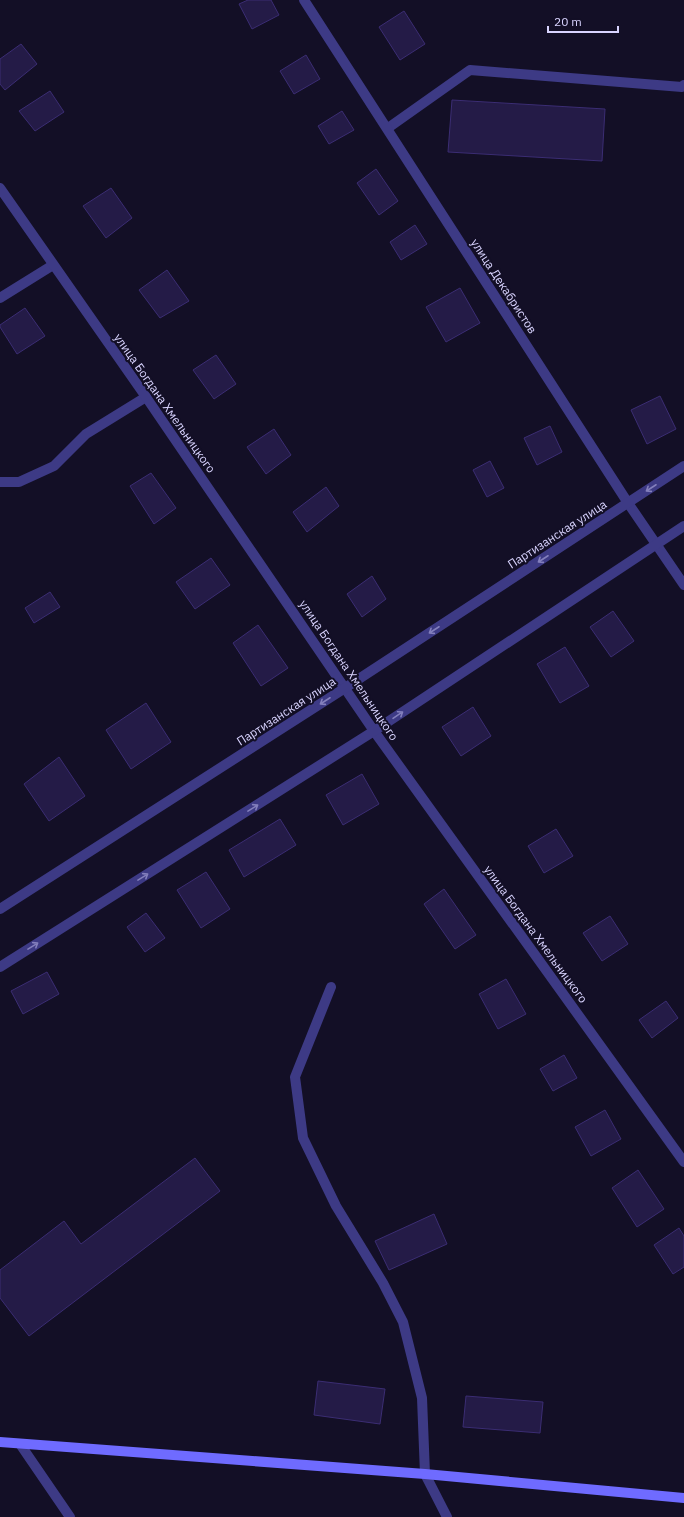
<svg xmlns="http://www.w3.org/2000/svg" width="684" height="1517" viewBox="0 0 684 1517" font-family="'IBM Plex Sans',sans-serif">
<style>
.building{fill:#241b47;stroke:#3b2d73}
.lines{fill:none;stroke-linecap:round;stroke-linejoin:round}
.lane{stroke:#3d3a85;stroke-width:10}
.street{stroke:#3d3a85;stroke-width:10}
.secondary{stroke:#6f6bff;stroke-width:10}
.oneway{stroke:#837fbc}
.labels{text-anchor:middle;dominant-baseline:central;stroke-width:4;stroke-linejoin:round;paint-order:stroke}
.street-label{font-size:12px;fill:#d9d4ff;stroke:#130f26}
</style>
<rect width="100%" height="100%" fill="#130f26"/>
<g class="building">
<polygon points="248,0 271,0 279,15 252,29 239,4"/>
<polygon points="404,11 425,44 400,60 379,27"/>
<polygon points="21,44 37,64 5,90 0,84 0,59"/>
<polygon points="306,55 320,79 294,94 280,71"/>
<polygon points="50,91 64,112 35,131 19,111"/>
<polygon points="452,100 605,109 602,161 448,152"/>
<polygon points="342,111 354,130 329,144 318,126"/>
<polygon points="376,169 398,201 379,215 357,183"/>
<polygon points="111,188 132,218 106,238 83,206"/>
<polygon points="415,225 427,244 401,260 390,242"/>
<polygon points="167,270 189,301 160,318 139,290"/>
<polygon points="460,288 480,323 446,342 426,307"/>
<polygon points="25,308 45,336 17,354 0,327 0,325"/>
<polygon points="216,355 236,384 214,399 193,370"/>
<polygon points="660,396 676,429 647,444 631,410"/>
<polygon points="550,426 562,452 537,465 524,438"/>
<polygon points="274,429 291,455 266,474 247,447"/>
<polygon points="490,461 504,488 487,497 473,470"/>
<polygon points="151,473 176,508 154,524 130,486"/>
<polygon points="326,487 339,506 307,532 293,512"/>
<polygon points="211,558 230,585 195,609 176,582"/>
<polygon points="372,576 386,599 362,617 347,594"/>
<polygon points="50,592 60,607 34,623 25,608"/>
<polygon points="613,611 634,641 611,657 590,627"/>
<polygon points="258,625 288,668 261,686 233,643"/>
<polygon points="565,647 589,686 560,703 537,664"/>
<polygon points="146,703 171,742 131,769 106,730"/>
<polygon points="473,707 491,736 461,756 442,727"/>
<polygon points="59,757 85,796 49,821 24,784"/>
<polygon points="362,774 379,804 343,825 326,795"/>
<polygon points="280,819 296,845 244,877 229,850"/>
<polygon points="556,829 573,856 544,873 528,846"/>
<polygon points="206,872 230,909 201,928 177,890"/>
<polygon points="444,889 476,935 455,949 424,904"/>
<polygon points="146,913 165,938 145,952 127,927"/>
<polygon points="610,916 628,944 602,961 583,933"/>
<polygon points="47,972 59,994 23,1014 11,991"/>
<polygon points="506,979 526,1014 498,1029 479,994"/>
<polygon points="666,1001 678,1018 652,1038 639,1020"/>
<polygon points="564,1055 577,1078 553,1091 540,1069"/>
<polygon points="605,1110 621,1139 591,1156 575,1127"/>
<polygon points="195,1158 220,1191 29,1336 0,1298 0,1270 64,1221 81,1244"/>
<polygon points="638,1170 664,1209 637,1227 612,1188"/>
<polygon points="434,1214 447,1244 389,1270 375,1241"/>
<polygon points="679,1228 684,1236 684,1267 673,1274 654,1245"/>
<polygon points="318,1381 385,1389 380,1424 314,1415"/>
<polygon points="466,1396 543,1402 540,1433 463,1427"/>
</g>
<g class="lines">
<g class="lane">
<polyline points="388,128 470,70 682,87 684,85"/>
<polyline points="0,298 53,265"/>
<polyline points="0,482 19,482 54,466 86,434 146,397"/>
<polyline points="331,987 295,1077 303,1138 336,1206 383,1283 403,1322 422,1398 425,1474"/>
</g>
<g class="street">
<polyline points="304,0 628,503 684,585"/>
<polyline points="0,188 146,397 374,731 684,1162"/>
<polyline points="0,909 345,688 684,466"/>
<polyline points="0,967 374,731 684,526"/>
<polyline points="20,1444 70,1517"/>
<polyline points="425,1474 447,1517"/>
</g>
<polyline class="secondary" points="0,1442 425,1474 684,1498"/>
</g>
<defs><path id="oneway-shaft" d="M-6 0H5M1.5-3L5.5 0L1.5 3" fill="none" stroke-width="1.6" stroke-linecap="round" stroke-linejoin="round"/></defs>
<g class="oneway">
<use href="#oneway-shaft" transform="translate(651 488) rotate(147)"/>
<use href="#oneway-shaft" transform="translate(543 559) rotate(147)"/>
<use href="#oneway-shaft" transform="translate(434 630) rotate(147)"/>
<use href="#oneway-shaft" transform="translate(325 701) rotate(147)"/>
<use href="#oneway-shaft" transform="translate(398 715) rotate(-34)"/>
<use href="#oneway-shaft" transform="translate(253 808) rotate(-32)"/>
<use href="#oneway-shaft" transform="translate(143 877) rotate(-32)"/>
<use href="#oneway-shaft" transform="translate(33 946) rotate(-32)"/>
</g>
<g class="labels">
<g class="street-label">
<text transform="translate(504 286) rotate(57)">улица Декабристов</text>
<text transform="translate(165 403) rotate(55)">улица Богдана Хмельницкого</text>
<text transform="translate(557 534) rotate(-33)">Партизанская улица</text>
<text transform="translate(349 670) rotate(56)">улица Богдана Хмельницкого</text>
<text transform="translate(286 711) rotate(-33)">Партизанская улица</text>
<text transform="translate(536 934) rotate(54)">улица Богдана Хмельницкого</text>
</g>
</g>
<path d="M548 26v6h70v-6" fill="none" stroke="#d9d4ff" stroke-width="2"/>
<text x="554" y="26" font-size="12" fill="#d9d4ff" stroke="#130f26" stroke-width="3" paint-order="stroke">20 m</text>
</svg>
